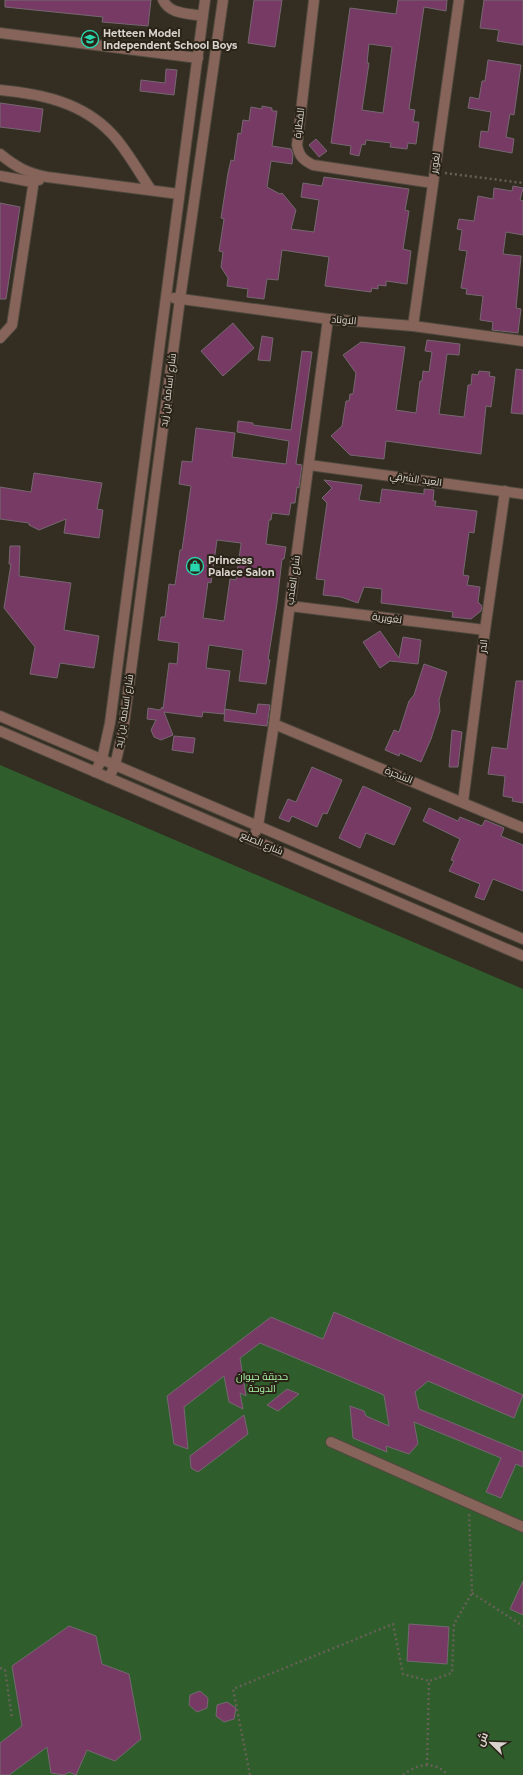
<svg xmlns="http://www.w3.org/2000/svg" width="523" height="1775" viewBox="0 0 523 1775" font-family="Montserrat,Cairo,sans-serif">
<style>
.green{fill:#2f5e2c}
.building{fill:#773a65;stroke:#756870;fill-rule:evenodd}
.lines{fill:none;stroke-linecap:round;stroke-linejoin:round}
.minor-casing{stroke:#4e483d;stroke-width:12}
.path{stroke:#666056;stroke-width:2.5;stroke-dasharray:2 3;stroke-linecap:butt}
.minor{stroke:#86645a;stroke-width:10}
.labels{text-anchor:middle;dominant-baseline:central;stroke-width:4;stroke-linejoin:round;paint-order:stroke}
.poi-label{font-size:10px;font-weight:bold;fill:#d8d4cd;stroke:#2a2318;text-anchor:start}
.street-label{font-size:10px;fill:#d8d4cd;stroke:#2a2318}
.park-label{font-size:10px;fill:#abf7a6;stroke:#2a2318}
</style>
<rect width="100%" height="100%" fill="#342d22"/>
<polygon class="green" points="0,765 523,989 523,1775 0,1775"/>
<g class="building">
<polygon points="5,0 151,0 148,26 102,22 103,17 5,7"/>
<polygon points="254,0 282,0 275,47 248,43"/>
<path d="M398,0H447L446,11L424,7L409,109L415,110L413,122H419L416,144L408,143L407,149L390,147L391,143L366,140L365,145L362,144L359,156L350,154L351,146L331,143L350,8L396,14ZM369,44L392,47L383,113L362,110L369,63H367Z"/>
<polygon points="484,0 523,0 523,45 497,41 499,30 480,28"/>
<polygon points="488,60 521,65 514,115 510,114 506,137 514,139 512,153 479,147 481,131 488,132 491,112 468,108 470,97 479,99 482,81 485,81"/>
<polygon points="166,69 177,70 174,95 140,91 141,80 165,83"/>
<polygon points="0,103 43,109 40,132 0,127"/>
<polygon points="262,106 272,108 272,111 277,111 272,146 291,149 293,155 292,164 271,161 267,187 280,194 282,193 296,210 291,229 314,232 319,200 301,197 303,183 322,186 324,177 409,189 405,210 409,211 403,249 411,251 407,284 386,281 386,286 378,285 378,289 372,288 371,292 325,286 329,257 282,250 278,280 267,279 264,299 247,297 248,289 227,286 228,278 221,267 223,252 219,251 224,219 221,218 228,173 231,160 234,161 238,133 241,134 243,120 249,121 251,107 262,109"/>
<polygon points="316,139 327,151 319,157 309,145"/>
<polygon points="513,186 523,188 520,200 523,201 523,235 506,232 503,254 521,256 516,308 521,309 518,333 492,330 493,322 480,320 483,296 466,294 467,289 461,288 467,251 459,250 462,230 457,229 459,219 474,221 478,196 493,199 494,188 512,191"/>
<polygon points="0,203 20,207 6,299 0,299"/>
<polygon points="233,323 254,348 223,376 201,351"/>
<polygon points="262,336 273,338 270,361 258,360"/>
<polygon points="427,340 460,344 459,355 447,354 439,414 464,417 468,385 471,385 472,374 478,375 479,371 490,372 489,376 495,377 491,407 486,406 481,454 386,441 384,459 350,455 331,436 342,426 346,401 349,401 350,394 353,394 356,373 343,355 361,342 405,347 396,410 416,413 420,381 422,381 423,371 429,372 432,352 425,351"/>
<path d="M302,351L312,352L296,464L302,465L299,488L297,487L295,503H291L289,515L272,513L271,520H269L266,544L286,547L284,559H282L277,603L268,660H270L266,684L239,681L243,650L209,645L206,668L230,671L224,714L203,712L202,717L164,712L173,735L161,740L154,737L151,730L156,720L147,719L148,708L160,710L162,707L163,709L169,663L177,664L179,643L158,640L161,617H165L169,584L175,585L180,550H182L191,486L179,484L182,461L192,462L196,428L235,433L232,457L286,464L289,441L237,432L238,421L253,423V425L291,430ZM217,540L241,543V544L236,580L230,579L224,621L203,618L208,582L211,583Z"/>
<polygon points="516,369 523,370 523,414 511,413"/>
<polygon points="34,473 102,483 97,509 103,510 99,538 64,533 66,519 39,530 29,525 29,523 0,519 0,487 31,492"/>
<polygon points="324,480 362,485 359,500 380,503 382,489 424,494 424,489 434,490 433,501 436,501 435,506 477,511 474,533 469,532 463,575 469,576 467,585 480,587 478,602 482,606 481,611 471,619 452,617 453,612 381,603 382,589 364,587 358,603 341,597 323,595 325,580 316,579 327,503 322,498 332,488"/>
<polygon points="10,546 20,546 19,576 71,583 64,630 99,636 94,668 60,663 57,678 30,674 35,647 4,608 11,564 9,564"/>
<polygon points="380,631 399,658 403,637 421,640 418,664 390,661 380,668 363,642"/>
<polygon points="424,664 447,672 439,700 440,711 431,739 421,762 400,753 399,756 385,750 394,730 399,732 409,701 414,695"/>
<polygon points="516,681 523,681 523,803 512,801 513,798 503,796 505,776 488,774 492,747 507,749"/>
<polygon points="258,704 270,705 267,726 224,721 225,709 256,714"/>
<polygon points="452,730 462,732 458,767 449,767"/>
<polygon points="174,736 195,738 193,753 172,750"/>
<polygon points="312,767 342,780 327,814 323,813 317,827 292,816 289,822 279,818 288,799 296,802"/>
<polygon points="363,786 411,808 394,845 366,833 360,848 339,838"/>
<polygon points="429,808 458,821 460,817 482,826 485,820 504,828 501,836 523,845 523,891 493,879 484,900 475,897 480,884 449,871 454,861 451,860 460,839 423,821"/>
<polygon points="334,1312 523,1395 514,1418 428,1381 415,1392 419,1409 523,1452 523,1467 516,1464 501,1498 486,1492 501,1458 414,1422 418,1444 409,1454 386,1446 387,1452 353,1438 350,1406 364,1411 366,1416 389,1426 384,1395 260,1343 240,1358 246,1396 240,1393 243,1409 229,1402 224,1376 184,1407 188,1449 174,1444 167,1396 271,1317 323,1339"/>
<polygon points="287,1389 299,1394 278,1411 267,1405"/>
<polygon points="244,1415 248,1434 198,1472 191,1468 190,1456"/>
<polygon points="523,1581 523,1615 510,1609"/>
<polygon points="409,1624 449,1627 447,1664 407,1661"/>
<polygon points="69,1626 96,1636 102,1664 129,1674 141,1739 115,1761 87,1750 76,1775 69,1772 64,1775 51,1773 47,1747 9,1775 0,1775 0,1743 22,1726 12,1666"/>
<polygon points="200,1691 208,1698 207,1708 197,1712 189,1705 190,1695"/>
<polygon points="227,1702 236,1708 234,1719 224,1722 216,1716 217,1705"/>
</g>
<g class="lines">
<g class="minor-casing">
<g id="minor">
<path d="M163,0C170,15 189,13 203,16"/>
<path d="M314,0L297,145C299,156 303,160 313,165L433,183"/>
<polyline points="0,33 198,58"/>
<path d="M0,90C41,94 82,102 112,134C127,150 138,171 151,190"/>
<path d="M0,154C16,167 27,173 47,177L179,194"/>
<polyline points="0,176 27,181 39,180"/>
<polyline points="174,298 328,319 413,326 523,341"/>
<polyline points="413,326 459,0"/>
<polyline points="0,338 12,325 34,180"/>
<polyline points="309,465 523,494"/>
<polyline points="290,606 485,630"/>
<polyline points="0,716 523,939"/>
<polyline points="274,724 523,828"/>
<polyline points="0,731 523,956"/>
<polyline points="95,772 102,759 110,723 205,0"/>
<polyline points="109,778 115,765 123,731 180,299 223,0"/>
<polyline points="463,802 485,630 505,491"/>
<polyline points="256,831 258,826 274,724 328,319"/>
<polyline points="331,1442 523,1527"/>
</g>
</g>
<g class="path">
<polyline points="445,173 523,183"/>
<polyline points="472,1593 523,1626"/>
<polyline points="0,1668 5,1670 12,1718"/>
<polyline points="427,1765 429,1681 452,1673 454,1624 472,1593 469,1514"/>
<polyline points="250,1775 233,1689 393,1624 403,1674 429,1681"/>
<path d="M403,1775C417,1764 434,1760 448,1775"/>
</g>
<use href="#minor" class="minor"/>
</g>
<defs>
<g id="school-ring" transform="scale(0.9)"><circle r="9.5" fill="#2a2318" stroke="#28d5ad" stroke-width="1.5"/><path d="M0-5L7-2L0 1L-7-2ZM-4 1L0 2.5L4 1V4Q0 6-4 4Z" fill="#28d5ad"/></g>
<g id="shop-ring" transform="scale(0.9)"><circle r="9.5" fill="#2a2318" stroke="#28d5ad" stroke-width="1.5"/><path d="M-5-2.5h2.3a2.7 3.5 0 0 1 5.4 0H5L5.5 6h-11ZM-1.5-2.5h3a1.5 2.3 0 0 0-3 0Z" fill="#28d5ad"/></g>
</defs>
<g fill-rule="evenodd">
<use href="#school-ring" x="90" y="39"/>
<use href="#shop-ring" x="195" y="566"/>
</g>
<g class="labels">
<g class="poi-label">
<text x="103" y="33">Hetteen Model<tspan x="103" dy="12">Independent School Boys</tspan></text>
<text x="208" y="560">Princess<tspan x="208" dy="12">Palace Salon</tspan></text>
</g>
<g class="street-label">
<text transform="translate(299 123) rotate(-83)">القطارة</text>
<text transform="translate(435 163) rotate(-82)">لغوير</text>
<text transform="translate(344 320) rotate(5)">الاوتاد</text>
<text transform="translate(168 390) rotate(-83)">شارع اسامة بن زيد</text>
<text transform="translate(416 479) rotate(8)">العيد الشرقي</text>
<text transform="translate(293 580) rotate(-82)">شارع العندب</text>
<text transform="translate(387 618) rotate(7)">لغويرية</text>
<text transform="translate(483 646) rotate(-83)">الدر</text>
<text transform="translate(124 711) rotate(-81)">شارع اسامة بن زيد</text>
<text transform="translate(399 775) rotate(22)">الشجرة</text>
<text transform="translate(262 843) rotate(23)">شارع الصنع</text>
</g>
<g class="park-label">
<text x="262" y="1376">حديقة حيوان<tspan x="262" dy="12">الدوحة</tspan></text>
</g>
</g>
<g transform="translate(491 1743) rotate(293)" stroke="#2a2318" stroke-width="3" paint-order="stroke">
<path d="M0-3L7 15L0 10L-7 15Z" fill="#d8d4cd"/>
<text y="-6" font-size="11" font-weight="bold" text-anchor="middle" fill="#d8d4cd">ش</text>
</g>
</svg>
